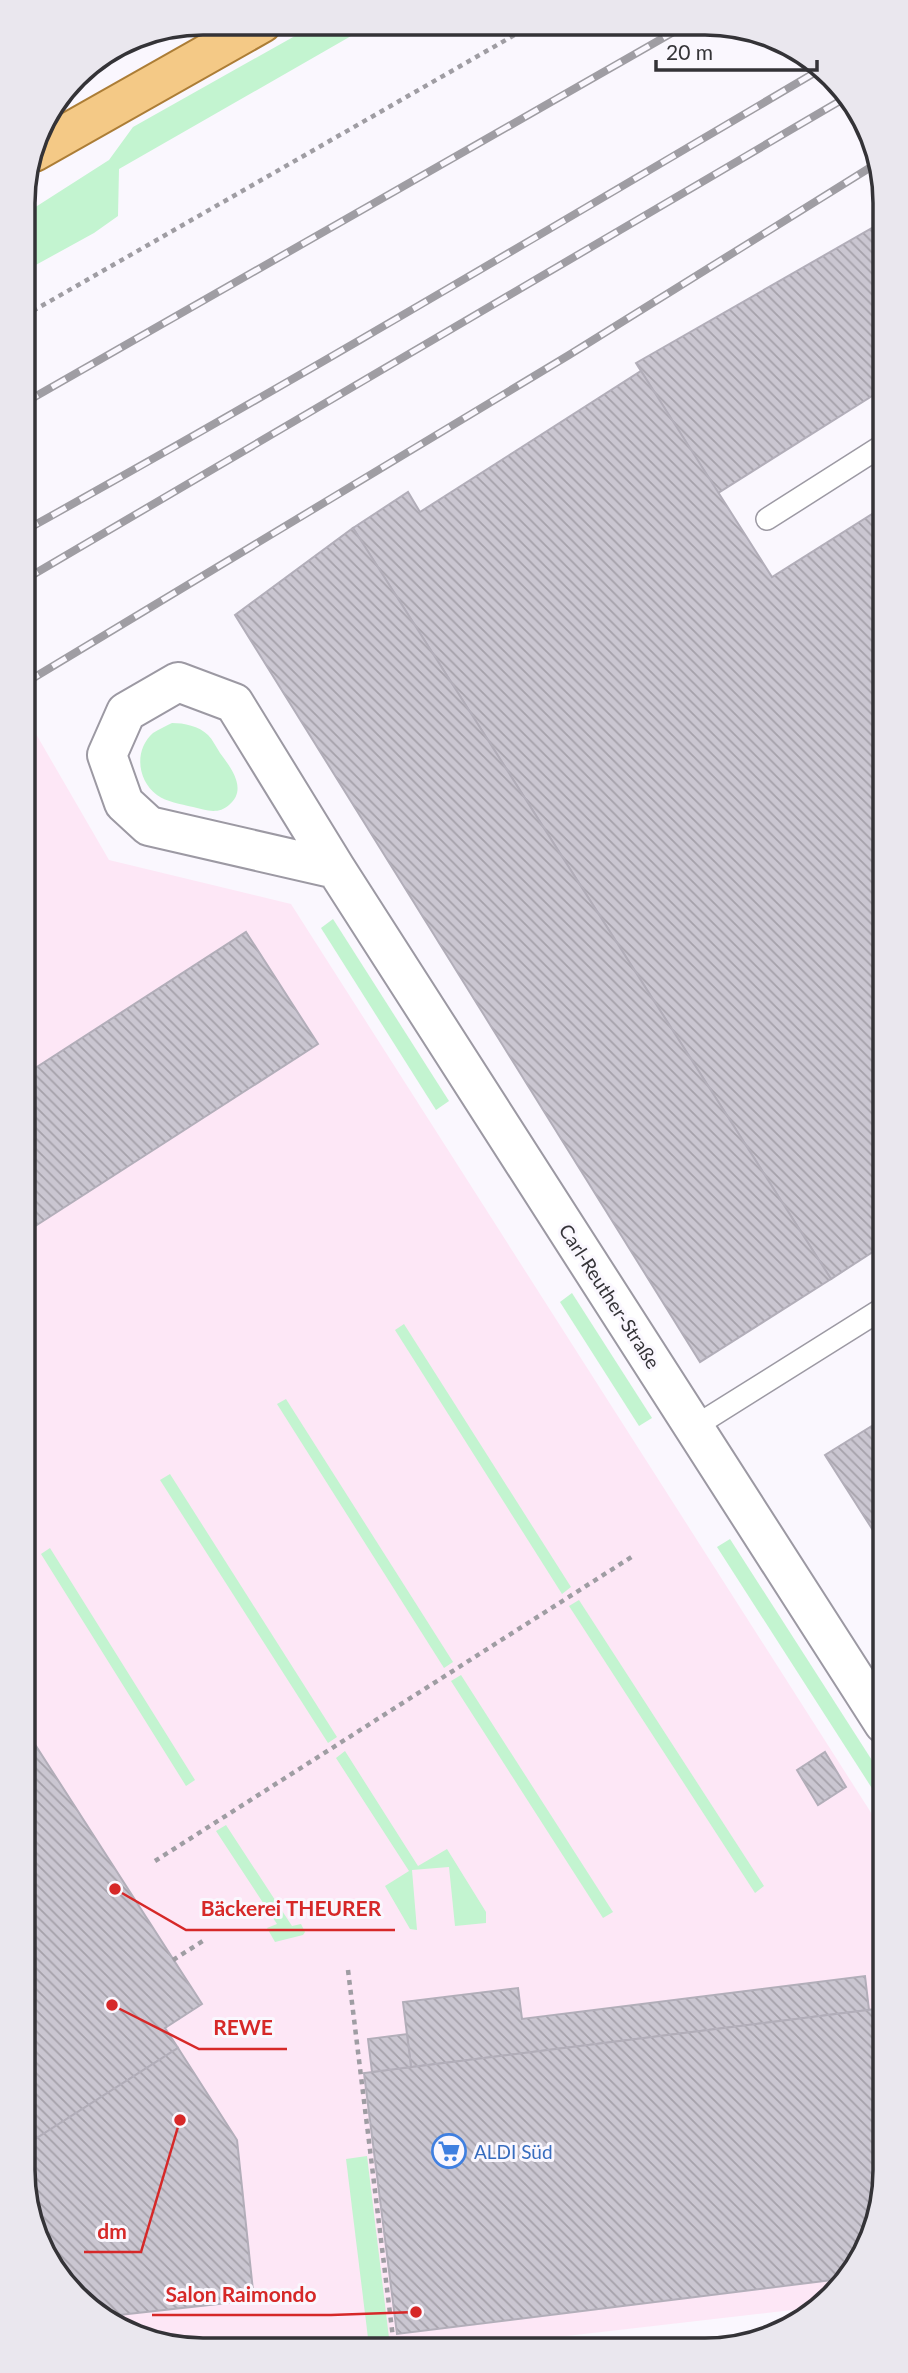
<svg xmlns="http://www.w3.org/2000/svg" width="908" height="2373" viewBox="0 0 908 2373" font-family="Lato,sans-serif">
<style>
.commercial{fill:#fde7f6}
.grass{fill:#c3f4d0}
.building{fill:url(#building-back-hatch);stroke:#b2aeb9;stroke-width:2}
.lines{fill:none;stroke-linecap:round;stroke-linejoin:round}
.lane-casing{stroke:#9c99a3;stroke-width:24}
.street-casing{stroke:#9c99a3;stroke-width:42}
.primary-casing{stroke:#ac7d36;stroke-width:42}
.path{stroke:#9f9da3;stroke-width:4.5;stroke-dasharray:5 5;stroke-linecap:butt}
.lane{stroke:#fff;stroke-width:21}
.street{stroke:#fff;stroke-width:38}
.primary{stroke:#f4c986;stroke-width:38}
.rail-casing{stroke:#9f9da3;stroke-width:8}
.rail{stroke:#faf7fe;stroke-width:5;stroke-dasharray:16;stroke-linecap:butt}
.labels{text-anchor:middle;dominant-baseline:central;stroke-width:6;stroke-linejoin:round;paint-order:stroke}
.street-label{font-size:19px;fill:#343337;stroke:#faf7fe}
.shop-label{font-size:19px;fill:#366cbe;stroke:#faf7fe;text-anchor:start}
.rim{fill:none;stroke:#343337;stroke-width:3.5}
.leader{fill:none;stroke:#d62828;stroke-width:2.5}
.callout-dot{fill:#d62828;stroke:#faf7fe;stroke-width:2.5}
.callout-label{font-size:21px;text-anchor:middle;font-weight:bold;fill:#d62828;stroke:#faf7fe;stroke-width:6;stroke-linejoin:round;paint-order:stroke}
</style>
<defs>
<pattern id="building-back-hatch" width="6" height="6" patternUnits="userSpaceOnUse" patternTransform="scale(1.75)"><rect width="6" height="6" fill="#cac6d1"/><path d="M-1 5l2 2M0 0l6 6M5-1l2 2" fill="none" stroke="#a5a1aa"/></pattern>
</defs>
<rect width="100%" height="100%" fill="#faf7fe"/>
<polygon class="commercial" points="25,715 109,860 291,904 884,1833 885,2182 872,2239 841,2289 810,2308 488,2345 168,2347 76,2298 29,2217"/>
<g class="grass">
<polygon points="318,23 372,24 119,169 118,216 94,233 23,272 23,215 109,160 133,127"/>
<path d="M172,723C184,723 199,726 208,735C213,740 216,747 220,753C231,768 248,789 229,805C218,815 205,810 193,807C180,804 167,802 157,795C137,780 134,750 153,733C159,729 166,726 172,723Z"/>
<polygon points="333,919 449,1101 436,1110 321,928"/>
<polygon points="572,1293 652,1418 639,1426 560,1302"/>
<polygon points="404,1324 571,1587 562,1594 395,1330"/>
<polygon points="286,1399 453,1662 444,1668 277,1404"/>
<polygon points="170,1474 337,1737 328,1743 160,1480"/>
<polygon points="730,1539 884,1779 884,1807 717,1547"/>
<polygon points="50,1548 195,1780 186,1786 41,1554"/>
<polygon points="579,1600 764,1886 755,1893 569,1606"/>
<polygon points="461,1675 613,1912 603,1918 451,1681"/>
<polygon points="345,1751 418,1866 447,1849 486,1912 486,1923 455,1926 449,1867 412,1870 417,1930 410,1929 385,1886 409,1871 336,1758"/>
<polygon points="226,1825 292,1926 301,1924 305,1932 303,1935 275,1942 267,1928 277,1924 216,1831"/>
<polygon points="367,2156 390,2346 369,2346 346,2159"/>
</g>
<g class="building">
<polygon points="879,224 880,391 718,493 636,363"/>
<polygon points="641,371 772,577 880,509 882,1246 831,1279 353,528 408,492 420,512"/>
<polygon points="353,528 831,1279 700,1362 235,615"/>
<polygon points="246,932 318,1044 26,1232 26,1074"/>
<polygon points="883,1419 883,1546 825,1455"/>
<polygon points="27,1732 202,2004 165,2028 178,2048 29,2143"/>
<polygon points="825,1752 846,1787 818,1805 797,1770"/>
<polygon points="865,1976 869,2010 411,2067 403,2002 518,1988 522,2019"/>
<polygon points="884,2008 885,2182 872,2239 848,2278 397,2334 364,2073"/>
<polygon points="407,2034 411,2067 372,2072 368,2039"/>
<polygon points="178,2048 237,2140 254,2300 110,2316 76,2298 29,2217 29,2143"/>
</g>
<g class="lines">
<g class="lane-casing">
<g id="lane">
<polyline points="767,519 880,447"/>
<polyline points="694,1427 882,1309"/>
</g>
</g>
<g class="street-casing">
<polyline id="street" points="336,869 149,826 124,803 107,755 126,712 178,682 234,703 336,869 884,1724"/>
</g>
<g class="primary-casing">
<polyline id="primary" points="34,152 262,23"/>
</g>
<g class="path">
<polyline points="24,316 532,25"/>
<polyline points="155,1861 633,1556"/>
<polyline points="173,1960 206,1939"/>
<polyline points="348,1970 394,2346"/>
<polyline points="584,2344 584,2345"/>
</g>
<use href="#lane" class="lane"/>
<use href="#street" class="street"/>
<use href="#primary" class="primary"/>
<g class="rail-casing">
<g id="rail">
<polyline points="24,403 684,26"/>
<path d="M24,531C293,382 556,225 821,69"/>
<polyline points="24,580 845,98"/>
<polyline points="25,683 569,355 879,162"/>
</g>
</g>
<use href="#rail" class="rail"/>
</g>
<defs>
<g id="supermarket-ring" transform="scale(1.75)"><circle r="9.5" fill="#faf7fe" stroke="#3f7fe0" stroke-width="1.5"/><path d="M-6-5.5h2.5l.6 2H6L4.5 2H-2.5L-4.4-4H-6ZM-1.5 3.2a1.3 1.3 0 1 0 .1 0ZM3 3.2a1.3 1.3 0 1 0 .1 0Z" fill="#3f7fe0"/></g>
</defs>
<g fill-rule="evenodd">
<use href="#supermarket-ring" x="449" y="2151"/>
</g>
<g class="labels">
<g class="street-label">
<text transform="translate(610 1296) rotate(57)">Carl-Reuther-Straße</text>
</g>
<g class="shop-label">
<text x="474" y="2151">ALDI Süd</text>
</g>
</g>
<path d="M0 0H908V2373H0ZM203 35H705A168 168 0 0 1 873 203V2170A168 168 0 0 1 705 2338H203A168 168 0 0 1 35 2170V203A168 168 0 0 1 203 35Z" fill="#eae7ee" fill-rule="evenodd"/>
<path class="rim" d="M203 35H705A168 168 0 0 1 873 203V2170A168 168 0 0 1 705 2338H203A168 168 0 0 1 35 2170V203A168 168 0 0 1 203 35Z"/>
<path class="leader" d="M115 1889L186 1930H395M112 2005L199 2049H287M180 2120L141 2252H84M416 2312L331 2315H152"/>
<g class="callout-dot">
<circle cx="115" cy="1889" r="7"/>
<circle cx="112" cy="2005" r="7"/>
<circle cx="180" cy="2120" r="7"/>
<circle cx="416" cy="2312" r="7"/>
</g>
<g class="callout-label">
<text x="291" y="1916">Bäckerei THEURER</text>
<text x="243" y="2035">REWE</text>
<text x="112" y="2239">dm</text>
<text x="241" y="2302">Salon Raimondo</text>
</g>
<path d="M656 60v10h161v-10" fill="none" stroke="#343337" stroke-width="3.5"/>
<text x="666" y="60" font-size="21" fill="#343337" stroke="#faf7fe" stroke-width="5" paint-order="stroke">20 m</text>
</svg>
